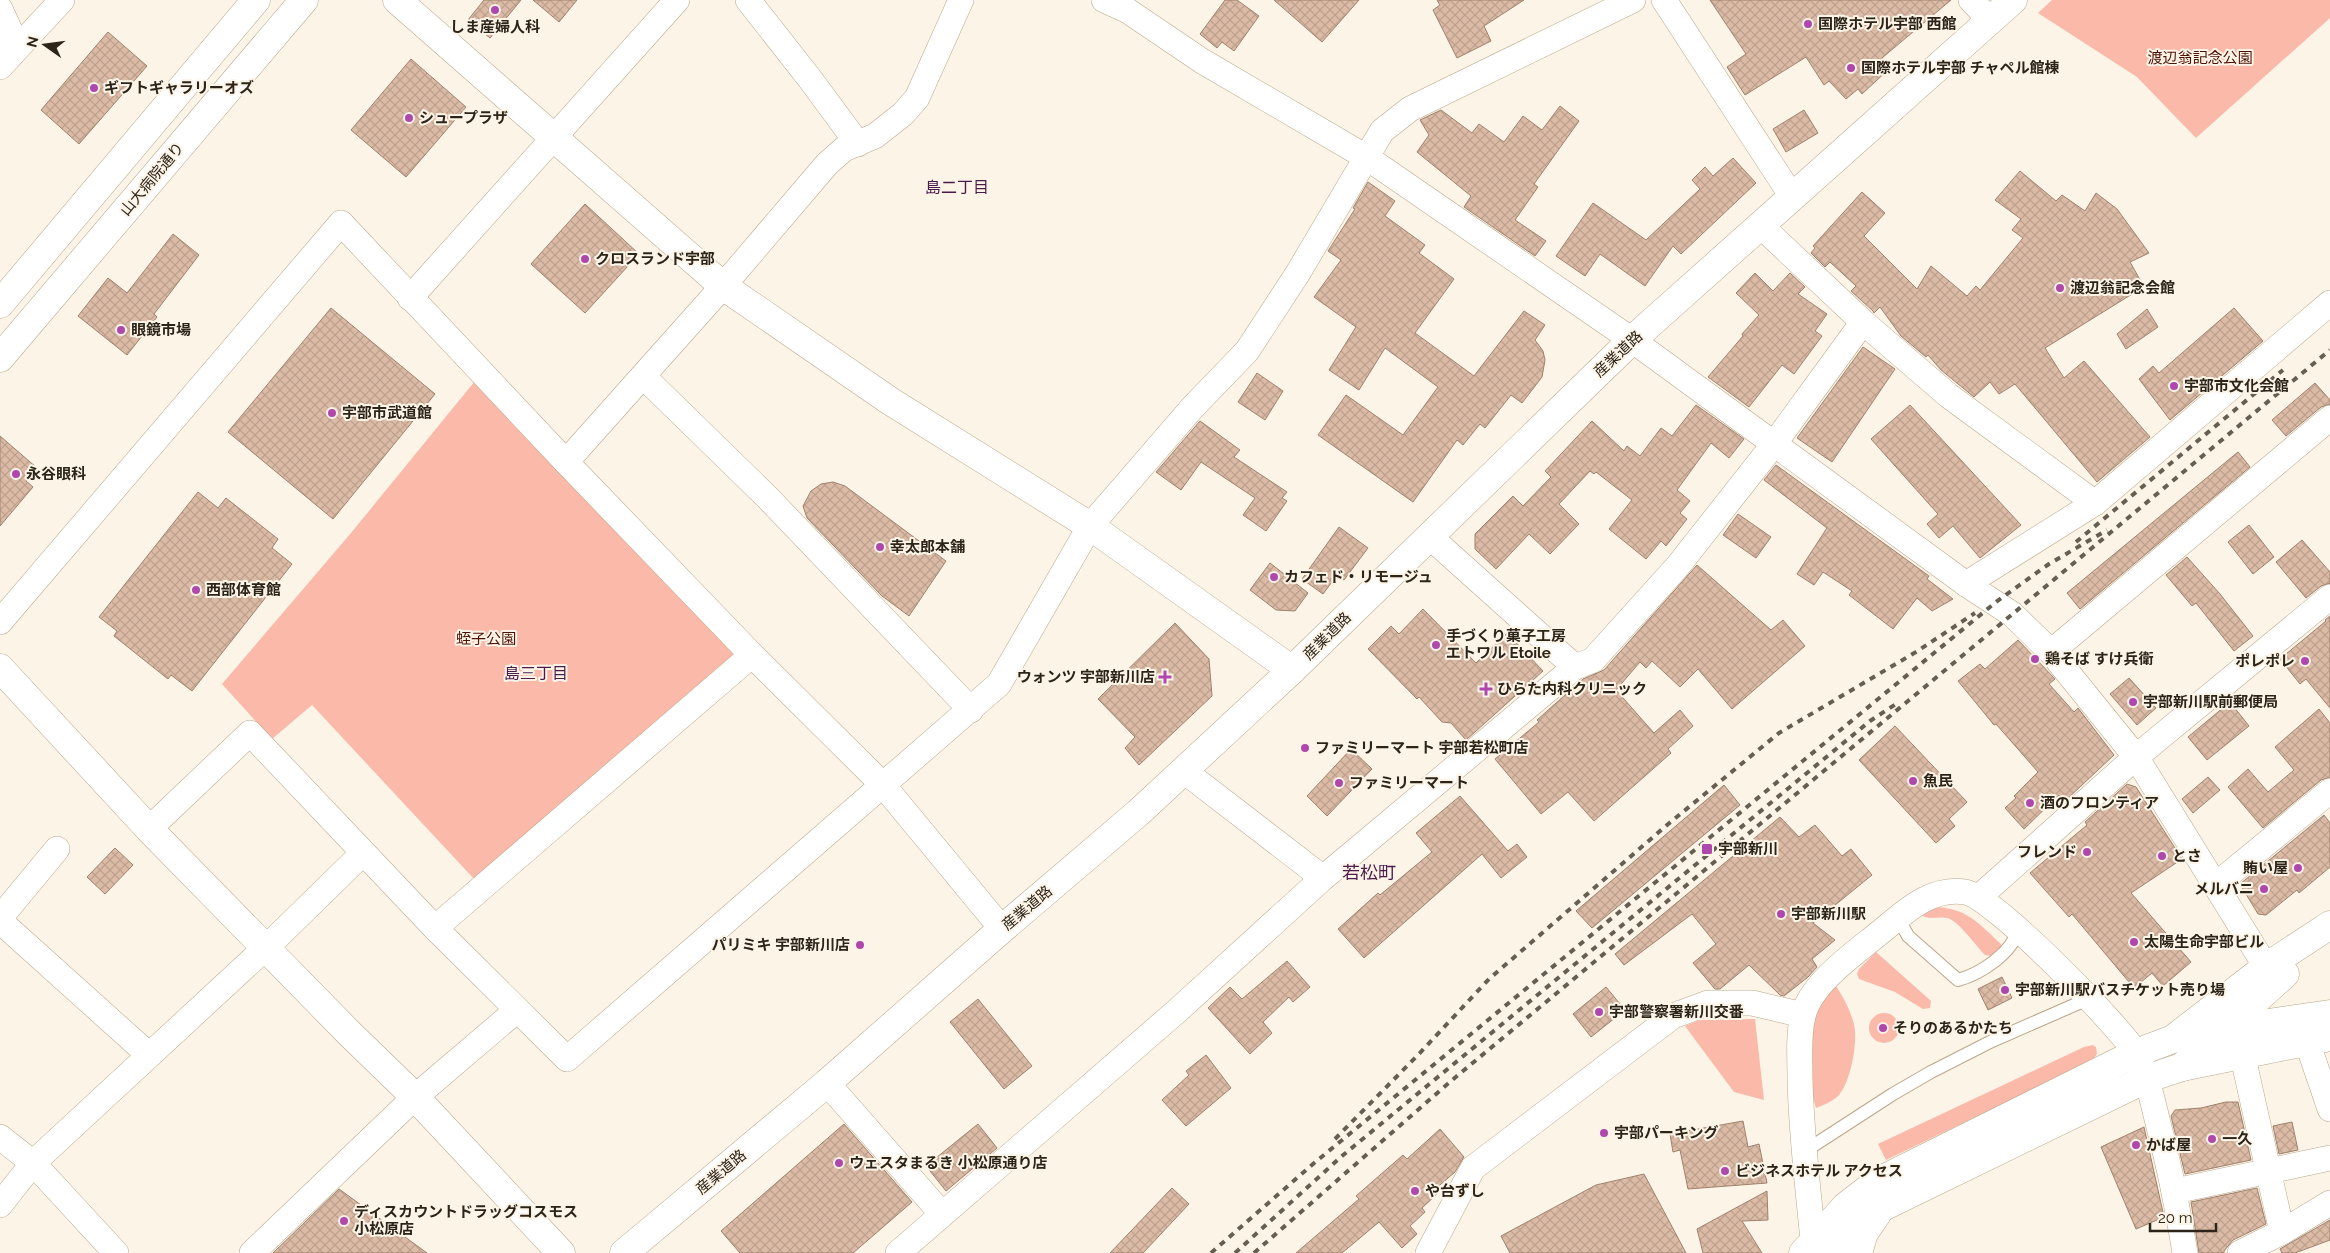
<svg xmlns="http://www.w3.org/2000/svg" width="2330" height="1253" viewBox="0 0 2330 1253" font-family="Raleway,'Noto Sans JP',sans-serif">
<style>
.green{fill:#fab9a9}
.building{fill:url(#building-cross-hatch);stroke:#a0826d}
.lines{fill:none;stroke-linecap:round;stroke-linejoin:round}
.lane-casing{stroke:#bba789;stroke-width:14}
.street-casing{stroke:#bba789;stroke-width:26}
.secondary-casing{stroke:#bba789;stroke-width:29}
.lane{stroke:#fff;stroke-width:12}
.street{stroke:#fff;stroke-width:25}
.secondary{stroke:#fff;stroke-width:28}
.rail{stroke:#665e51;stroke-width:4;stroke-dasharray:6 6;stroke-linecap:butt}
.poi-dot{fill:#af48ac;stroke:#fcf4e7;stroke-width:2}
.labels{text-anchor:middle;dominant-baseline:central;stroke-width:4;stroke-linejoin:round;paint-order:stroke}
.poi-label{font-size:15px;font-weight:bold;fill:#2c2418;stroke:#fcf4e7;text-anchor:start}
.park-label{font-size:15px;fill:#4e1105;stroke:#fcf4e7}
.street-label{font-size:15px;fill:#2c2418;stroke:#fcf4e7}
.neighbourhood-label{font-size:16px;fill:#4b1a4a;stroke:#fcf4e7}
.quarter-label{font-size:18px;fill:#4b1a4a;stroke:#fcf4e7}
</style>
<defs>
<pattern id="building-cross-hatch" width="8" height="8" patternUnits="userSpaceOnUse" patternTransform="scale(1.25)"><rect width="8" height="8" fill="#dcbba6"/><path d="M0 0l8 8M0 8l8-8" fill="none" stroke="#bda18e"/></pattern>
</defs>
<rect width="100%" height="100%" fill="#fcf4e7"/>
<g class="green">
<polygon points="2052,0 2330,0 2330,18 2196,138 2137,77 2038,13"/>
<polygon points="475,381 734,650 732,661 476,881 312,705 272,739 222,684 351,533"/>
<path d="M1934,907C1967,908 1978,923 2001,944V947L1991,956L1985,955C1976,946 1959,921 1947,918C1939,916 1931,920 1923,916L1925,911Z"/>
<polygon points="1876,952 1931,1001 1930,1008 1923,1009 1895,992 1859,979 1857,974 1859,969"/>
<path d="M1836,986C1844,998 1850,1010 1854,1024C1858,1042 1851,1081 1839,1095C1833,1101 1824,1105 1816,1108C1808,1083 1807,1027 1820,1003C1824,997 1831,991 1836,986Z"/>
<circle cx="1884" cy="1028" r="15"/>
<polygon points="1755,1019 1764,1100 1734,1092 1685,1026 1700,1020"/>
<polygon points="2093,1045 2096,1047 2097,1054 2092,1061 1886,1160 1878,1144 2084,1047"/>
</g>
<g class="building">
<polygon points="484,0 521,0 490,38 468,20"/>
<polygon points="533,0 577,0 559,22"/>
<polygon points="1225,0 1237,0 1259,16 1234,51 1222,42 1217,48 1200,34"/>
<polygon points="1274,0 1359,0 1322,42"/>
<polygon points="1437,0 1524,0 1484,26 1491,41 1457,58 1433,10 1440,5"/>
<polygon points="1710,0 1951,0 1882,58 1890,68 1862,94 1858,89 1846,99 1829,81 1824,85 1806,57 1745,95 1727,67 1746,54"/>
<polygon points="108,32 147,66 79,144 41,110"/>
<polygon points="411,59 466,107 406,177 351,130"/>
<polygon points="1560,106 1579,121 1534,184 1538,187 1515,220 1546,241 1535,256 1464,207 1471,196 1417,152 1429,135 1420,120 1441,110 1472,133 1479,124 1504,142 1523,116 1542,130"/>
<polygon points="1804,110 1818,133 1786,152 1773,129"/>
<polygon points="1733,158 1756,183 1681,254 1673,246 1645,286 1600,254 1585,276 1556,256 1593,203 1646,240 1700,189 1692,180 1705,167 1713,176"/>
<polygon points="2020,171 2056,201 2062,195 2085,211 2096,193 2117,209 2149,253 2130,262 2143,285 2137,291 2045,348 2064,378 2084,361 2150,437 2097,482 2015,384 1999,394 1990,382 1974,397 1941,370 1928,355 1926,357 1901,336 1880,307 1874,313 1873,311 1851,291 1856,286 1830,262 1825,267 1811,253 1815,248 1813,246 1862,192 1885,213 1864,236 1917,289 1931,266 1967,296 1976,286 1980,290 2023,238 2012,230 2021,219 1995,200"/>
<polygon points="1368,182 1395,201 1385,216 1425,245 1419,253 1454,279 1415,333 1474,376 1524,311 1545,325 1535,340 1543,351 1545,360 1542,377 1522,403 1511,395 1485,428 1480,424 1463,445 1457,440 1413,502 1318,435 1346,395 1403,435 1438,387 1385,348 1359,390 1329,370 1356,327 1314,297 1341,260 1328,251 1355,209 1353,208"/>
<polygon points="585,204 639,254 585,313 531,264"/>
<polygon points="173,234 199,255 154,314 157,317 127,355 78,316 108,278 127,293"/>
<polygon points="1755,273 1773,291 1790,273 1805,287 1798,294 1827,314 1815,331 1822,336 1794,374 1782,365 1749,407 1708,377 1743,336 1742,334 1759,315 1736,293"/>
<polygon points="331,308 435,394 333,519 228,432"/>
<polygon points="2234,308 2263,341 2170,420 2139,379 2153,366 2159,373"/>
<polygon points="2147,309 2158,327 2126,349 2117,334"/>
<polygon points="1863,347 1895,369 1832,462 1797,438"/>
<polygon points="1257,373 1283,391 1265,420 1238,402"/>
<polygon points="2315,383 2330,400 2330,404 2321,407 2286,436 2272,420"/>
<polygon points="1696,405 1744,439 1729,458 1711,443 1677,490 1690,501 1680,513 1687,519 1666,546 1661,541 1646,559 1609,529 1632,500 1596,472 1594,474 1590,471 1559,504 1579,524 1550,554 1529,534 1496,569 1475,549 1475,534 1513,496 1523,506 1551,477 1545,471 1592,421 1624,451 1627,446 1640,456 1661,428 1672,436"/>
<polygon points="1910,405 2021,525 1980,558 1953,526 1939,538 1927,524 1938,514 1871,439"/>
<polygon points="1200,421 1240,450 1234,457 1287,492 1282,498 1287,501 1266,531 1243,515 1255,498 1201,462 1181,490 1156,472"/>
<polygon points="0,436 37,468 26,481 33,487 0,526"/>
<polygon points="2238,452 2250,467 2080,609 2067,593"/>
<polygon points="1776,465 1929,576 1927,579 1953,599 1932,611 1917,598 1893,629 1849,595 1852,591 1823,572 1814,585 1797,574 1827,528 1764,480"/>
<polygon points="833,482 845,486 946,561 909,616 882,596 807,518 803,506 811,491 821,484"/>
<polygon points="198,492 218,508 226,498 278,539 272,548 292,564 192,691 171,675 168,679 114,636 117,631 99,617"/>
<polygon points="1738,514 1771,537 1756,558 1723,535"/>
<polygon points="2249,525 2274,557 2253,574 2228,542"/>
<polygon points="1339,527 1368,548 1344,580 1337,575 1323,594 1302,579"/>
<polygon points="2302,540 2330,572 2330,583 2321,586 2306,598 2276,562"/>
<polygon points="2187,557 2220,594 2253,636 2234,651 2196,603 2192,606 2166,575"/>
<polygon points="1270,563 1308,593 1295,611 1276,610 1250,590"/>
<polygon points="1697,565 1771,630 1783,620 1805,646 1732,709 1698,669 1680,687 1652,661 1646,668 1640,662 1616,690 1654,733 1680,710 1693,726 1668,749 1671,753 1594,821 1568,792 1541,814 1495,759 1539,722 1537,720 1583,679 1604,670"/>
<polygon points="1423,609 1476,663 1507,633 1543,671 1466,740 1451,723 1442,722 1419,697 1417,699 1368,649 1391,626 1399,634"/>
<polygon points="2330,616 2330,708 2306,679 2300,684 2280,659 2326,621 2325,620"/>
<polygon points="1175,623 1209,659 1212,696 1139,765 1125,748 1135,737 1098,699"/>
<polygon points="2018,640 2055,679 2049,684 2074,712 2078,708 2114,755 2065,801 2059,795 2024,829 2005,808 2016,798 2014,796 2038,772 1996,724 1994,725 1958,681 1980,664 1985,669"/>
<polygon points="2129,678 2156,708 2137,725 2110,694"/>
<polygon points="2230,702 2249,726 2207,760 2188,737"/>
<polygon points="2319,709 2330,723 2330,777 2321,780 2263,828 2228,787 2248,769 2268,792 2294,770 2275,747"/>
<polygon points="1895,726 1967,802 1949,819 1955,826 1936,843 1859,760"/>
<polygon points="1351,749 1372,769 1327,816 1307,796"/>
<polygon points="2208,777 2220,790 2193,813 2182,799"/>
<polygon points="2127,784 2136,787 2182,859 2131,893 2191,962 2163,986 2152,973 2134,988 2072,914 2069,917 2030,873 2087,825 2085,822"/>
<polygon points="1724,785 1740,805 1592,928 1576,911"/>
<polygon points="1460,796 1508,851 1517,844 1527,857 1501,878 1482,854 1364,958 1338,929 1378,893 1380,895 1432,852 1416,833"/>
<polygon points="2324,815 2330,823 2330,867 2299,893 2297,890 2266,915 2258,914 2240,884"/>
<polygon points="1780,817 1799,837 1815,825 1842,856 1851,849 1872,875 1813,923 1835,940 1812,959 1817,967 1808,977 1784,996 1780,995 1749,965 1720,989 1715,989 1693,963 1716,944 1692,914 1624,965 1615,954"/>
<polygon points="115,848 133,865 105,894 87,877"/>
<polygon points="1287,961 1310,987 1293,1002 1289,997 1263,1022 1272,1033 1250,1054 1208,1008 1230,987 1242,999"/>
<polygon points="2002,977 2012,998 1988,1010 1978,989"/>
<polygon points="1606,987 1625,1010 1591,1037 1573,1014"/>
<polygon points="978,999 1032,1066 1004,1089 950,1022"/>
<polygon points="1206,1055 1231,1088 1186,1126 1162,1100 1189,1075 1186,1071"/>
<polygon points="2226,1102 2238,1102 2251,1160 2185,1174 2171,1116 2175,1110 2201,1108"/>
<polygon points="1743,1121 1748,1147 1759,1144 1767,1183 1688,1189 1680,1150 1673,1152 1670,1134"/>
<polygon points="2292,1122 2298,1150 2279,1154 2273,1126"/>
<polygon points="844,1124 912,1202 853,1253 740,1253 721,1231"/>
<polygon points="978,1124 997,1148 946,1191 926,1166"/>
<polygon points="2144,1127 2164,1217 2136,1229 2101,1147"/>
<polygon points="1440,1129 1464,1157 1455,1172 1434,1190 1437,1194 1422,1208 1425,1212 1410,1226 1417,1234 1402,1248 1379,1222 1342,1253 1296,1253 1359,1199 1356,1196 1403,1155 1407,1159"/>
<polygon points="1644,1174 1686,1253 1510,1253 1501,1236 1596,1185"/>
<polygon points="1172,1188 1189,1204 1143,1253 1110,1253"/>
<polygon points="2257,1188 2266,1224 2233,1240 2224,1251 2224,1253 2199,1253 2191,1202"/>
<polygon points="339,1189 427,1253 273,1253"/>
<polygon points="1767,1191 1768,1220 1742,1221 1762,1253 1703,1253 1697,1229"/>
<polygon points="2330,1220 2330,1240 2295,1253 2282,1253 2280,1249"/>
</g>
<g class="lines">
<g class="lane-casing">
<g id="lane">
<path d="M1902,914L1903,927L1908,936L1958,980C1980,974 2013,953 2018,929"/>
<polyline points="1805,1151 1893,1094 1931,1072 1992,1041 2088,999"/>
</g>
</g>
<g class="street-casing">
<g id="street">
<polyline points="748,0 810,79 858,144"/>
<polyline points="1104,0 1128,11 1202,61 1366,157 1632,340 1966,584 2012,614 2051,652 2136,757 2266,967"/>
<polyline points="1664,0 1793,198"/>
<polyline points="1971,0 1990,20"/>
<polyline points="0,9 11,33 0,45"/>
<polyline points="0,67 62,0"/>
<polyline points="1761,226 1863,322 1949,396 2095,503"/>
<polyline points="410,298 677,0"/>
<polyline points="644,377 767,497 971,710"/>
<polyline points="566,462 723,286 827,164 844,149 875,136 903,114 917,98 961,0"/>
<polyline points="1429,536 1575,667"/>
<polyline points="1966,584 2095,503 2330,303"/>
<polyline points="0,622 341,223 566,462 752,655 883,785 1002,929"/>
<polyline points="2051,652 2330,418"/>
<polyline points="1184,771 1323,878"/>
<polyline points="149,829 250,733 435,928 567,1059 999,684 1090,526 1193,407 1247,351 1298,273 1382,131 1410,109 1633,0"/>
<polyline points="2217,884 2330,791"/>
<polyline points="1979,897 2136,757 2330,597"/>
<polyline points="0,918 57,849"/>
<polyline points="0,921 149,1055"/>
<polyline points="435,928 752,655"/>
<polyline points="2301,1024 2330,1109"/>
<polyline points="2238,1035 2282,1232"/>
<polyline points="827,1083 942,1214"/>
<polyline points="0,1137 33,1163 116,1253"/>
<polyline points="2175,1191 2330,1158"/>
<polyline points="0,1205 33,1163 276,938 363,853"/>
<path d="M1813,1241C1808,1187 1801,1133 1800,1078C1800,1058 1798,1035 1803,1016C1811,982 1858,951 1883,930C1907,910 1932,887 1965,892C1992,895 2122,1028 2137,1055C2148,1078 2153,1103 2159,1127C2170,1169 2178,1210 2185,1253"/>
<polyline points="252,1253 415,1097 517,1010"/>
<polyline points="898,1253 1177,1011 1323,878 1575,667 1593,660 1677,567 1774,444 1863,322"/>
<polyline points="1428,1253 1473,1168 1673,1016 1708,1003 1752,1003 1803,1015"/>
<polyline points="2240,1253 2282,1232 2330,1203"/>
</g>
</g>
<g class="secondary-casing">
<g id="secondary">
<polyline points="397,0 723,286 890,401 1090,526 1292,670"/>
<polyline points="0,304 256,0"/>
<polyline points="0,358 304,0"/>
<polyline points="0,668 149,829 349,1033 415,1097 561,1253"/>
<polyline points="2221,1030 2330,1014"/>
<polyline points="2182,1067 2330,1037"/>
<polyline points="624,1253 827,1083 1002,929 1138,813 1292,670 1632,340 2013,0"/>
<polyline points="1803,1253 1846,1206 1877,1182 2136,1053 2173,1039 2266,967 2330,925"/>
<polyline points="1821,1253 1857,1225 1885,1206 2146,1079 2182,1067 2285,974"/>
<polyline points="1858,1253 1864,1233 1877,1214"/>
</g>
</g>
<use href="#lane" class="lane"/>
<use href="#street" class="street"/>
<use href="#secondary" class="secondary"/>
<g class="rail">
<polyline points="2076,542 2283,370"/>
<polyline points="1335,1139 1418,1055 1489,979 1667,825 1779,733 1916,652 1975,613"/>
<polyline points="1211,1253 1313,1164 1996,602 2049,564 2107,530"/>
<polyline points="1235,1253 1342,1156 1870,721 1896,704"/>
<polyline points="1254,1253 1451,1081 2330,350"/>
</g>
</g>
<g class="poi-dot">
<circle cx="495" cy="10" r="5"/>
<circle cx="1808" cy="24" r="5"/>
<circle cx="1851" cy="68" r="5"/>
<circle cx="94" cy="88" r="5"/>
<circle cx="409" cy="118" r="5"/>
<circle cx="585" cy="259" r="5"/>
<circle cx="2060" cy="288" r="5"/>
<circle cx="121" cy="330" r="5"/>
<circle cx="2174" cy="386" r="5"/>
<circle cx="332" cy="413" r="5"/>
<circle cx="16" cy="474" r="5"/>
<circle cx="880" cy="547" r="5"/>
<circle cx="1274" cy="577" r="5"/>
<circle cx="196" cy="590" r="5"/>
<circle cx="1436" cy="645" r="5"/>
<circle cx="2035" cy="659" r="5"/>
<circle cx="2305" cy="661" r="5"/>
<path d="M1162.5 669.5h5v5h5v5h-5v5h-5v-5h-5v-5h5z"/>
<path d="M1483.5 681.5h5v5h5v5h-5v5h-5v-5h-5v-5h5z"/>
<circle cx="2133" cy="702" r="5"/>
<circle cx="1305" cy="748" r="5"/>
<circle cx="1913" cy="781" r="5"/>
<circle cx="1339" cy="783" r="5"/>
<circle cx="2030" cy="803" r="5"/>
<rect x="1701" y="843" width="12" height="12" rx="2.5"/>
<circle cx="2087" cy="852" r="5"/>
<circle cx="2162" cy="856" r="5"/>
<circle cx="2298" cy="868" r="5"/>
<circle cx="2264" cy="889" r="5"/>
<circle cx="1781" cy="914" r="5"/>
<circle cx="2134" cy="942" r="5"/>
<circle cx="860" cy="945" r="5"/>
<circle cx="2005" cy="990" r="5"/>
<circle cx="1599" cy="1012" r="5"/>
<circle cx="1883" cy="1028" r="5"/>
<circle cx="1604" cy="1133" r="5"/>
<circle cx="2212" cy="1139" r="5"/>
<circle cx="2136" cy="1145" r="5"/>
<circle cx="839" cy="1163" r="5"/>
<circle cx="1725" cy="1171" r="5"/>
<circle cx="1415" cy="1191" r="5"/>
<circle cx="344" cy="1221" r="5"/>
</g>
<g class="labels">
<g class="poi-label">
<text x="1818" y="24">国際ホテル宇部 西館</text>
<text x="495" y="27" text-anchor="middle">しま産婦人科</text>
<text x="1861" y="68">国際ホテル宇部 チャペル館棟</text>
<text x="104" y="88">ギフトギャラリーオズ</text>
<text x="419" y="118">シュープラザ</text>
<text x="595" y="259">クロスランド宇部</text>
<text x="2070" y="288">渡辺翁記念会館</text>
<text x="131" y="330">眼鏡市場</text>
<text x="2184" y="386">宇部市文化会館</text>
<text x="342" y="413">宇部市武道館</text>
<text x="26" y="474">永谷眼科</text>
<text x="890" y="547">幸太郎本舗</text>
<text x="1284" y="577">カフェド・リモージュ</text>
<text x="206" y="590">西部体育館</text>
<text x="1446" y="636">手づくり菓子工房<tspan x="1446" dy="17">エトワル Etoile</tspan></text>
<text x="2045" y="659">鶏そば すけ兵衛</text>
<text x="2295" y="661" text-anchor="end">ポレポレ</text>
<text x="1155" y="677" text-anchor="end">ウォンツ 宇部新川店</text>
<text x="1497" y="689">ひらた内科クリニック</text>
<text x="2143" y="702">宇部新川駅前郵便局</text>
<text x="1315" y="748">ファミリーマート 宇部若松町店</text>
<text x="1923" y="781">魚民</text>
<text x="1349" y="783">ファミリーマート</text>
<text x="2040" y="803">酒のフロンティア</text>
<text x="1718" y="849">宇部新川</text>
<text x="2077" y="852" text-anchor="end">フレンド</text>
<text x="2172" y="856">とさ</text>
<text x="2288" y="868" text-anchor="end">賄い屋</text>
<text x="2254" y="889" text-anchor="end">メルバニ</text>
<text x="1791" y="914">宇部新川駅</text>
<text x="2144" y="942">太陽生命宇部ビル</text>
<text x="850" y="945" text-anchor="end">パリミキ 宇部新川店</text>
<text x="2015" y="990">宇部新川駅バスチケット売り場</text>
<text x="1609" y="1012">宇部警察署新川交番</text>
<text x="1893" y="1028">そりのあるかたち</text>
<text x="1614" y="1133">宇部パーキング</text>
<text x="2222" y="1139">一久</text>
<text x="2146" y="1145">かば屋</text>
<text x="849" y="1163">ウェスタまるき 小松原通り店</text>
<text x="1735" y="1171">ビジネスホテル アクセス</text>
<text x="1425" y="1191">や台ずし</text>
<text x="354" y="1212">ディスカウントドラッグコスモス<tspan x="354" dy="17">小松原店</tspan></text>
</g>
<g class="park-label">
<text x="2200" y="58">渡辺翁記念公園</text>
<text x="486" y="639">蛭子公園</text>
</g>
<g class="street-label">
<text transform="translate(152 179) rotate(-50)">山大病院通り</text>
<text transform="translate(1618 354) rotate(-43)">産業道路</text>
<text transform="translate(1327 636) rotate(-45)">産業道路</text>
<text transform="translate(1027 908) rotate(-40)">産業道路</text>
<text transform="translate(721 1172) rotate(-40)">産業道路</text>
</g>
<g class="neighbourhood-label">
<text x="957" y="187">島二丁目</text>
<text x="536" y="673">島三丁目</text>
</g>
<g class="quarter-label">
<text x="1369" y="872">若松町</text>
</g>
</g>
<g transform="translate(45 45) rotate(284)" stroke="#fcf4e7" stroke-width="4" paint-order="stroke">
<path d="M0-4L9 19L0 12L-9 19Z" fill="#2c2418"/>
<text y="-8" font-size="14" font-weight="bold" text-anchor="middle" fill="#2c2418">N</text>
</g>
<path d="M2150 1223v8h66v-8" fill="none" stroke="#2c2418" stroke-width="2.5"/>
<text x="2158" y="1223" font-size="15" fill="#2c2418" stroke="#fcf4e7" stroke-width="4" paint-order="stroke">20 m</text>
</svg>
